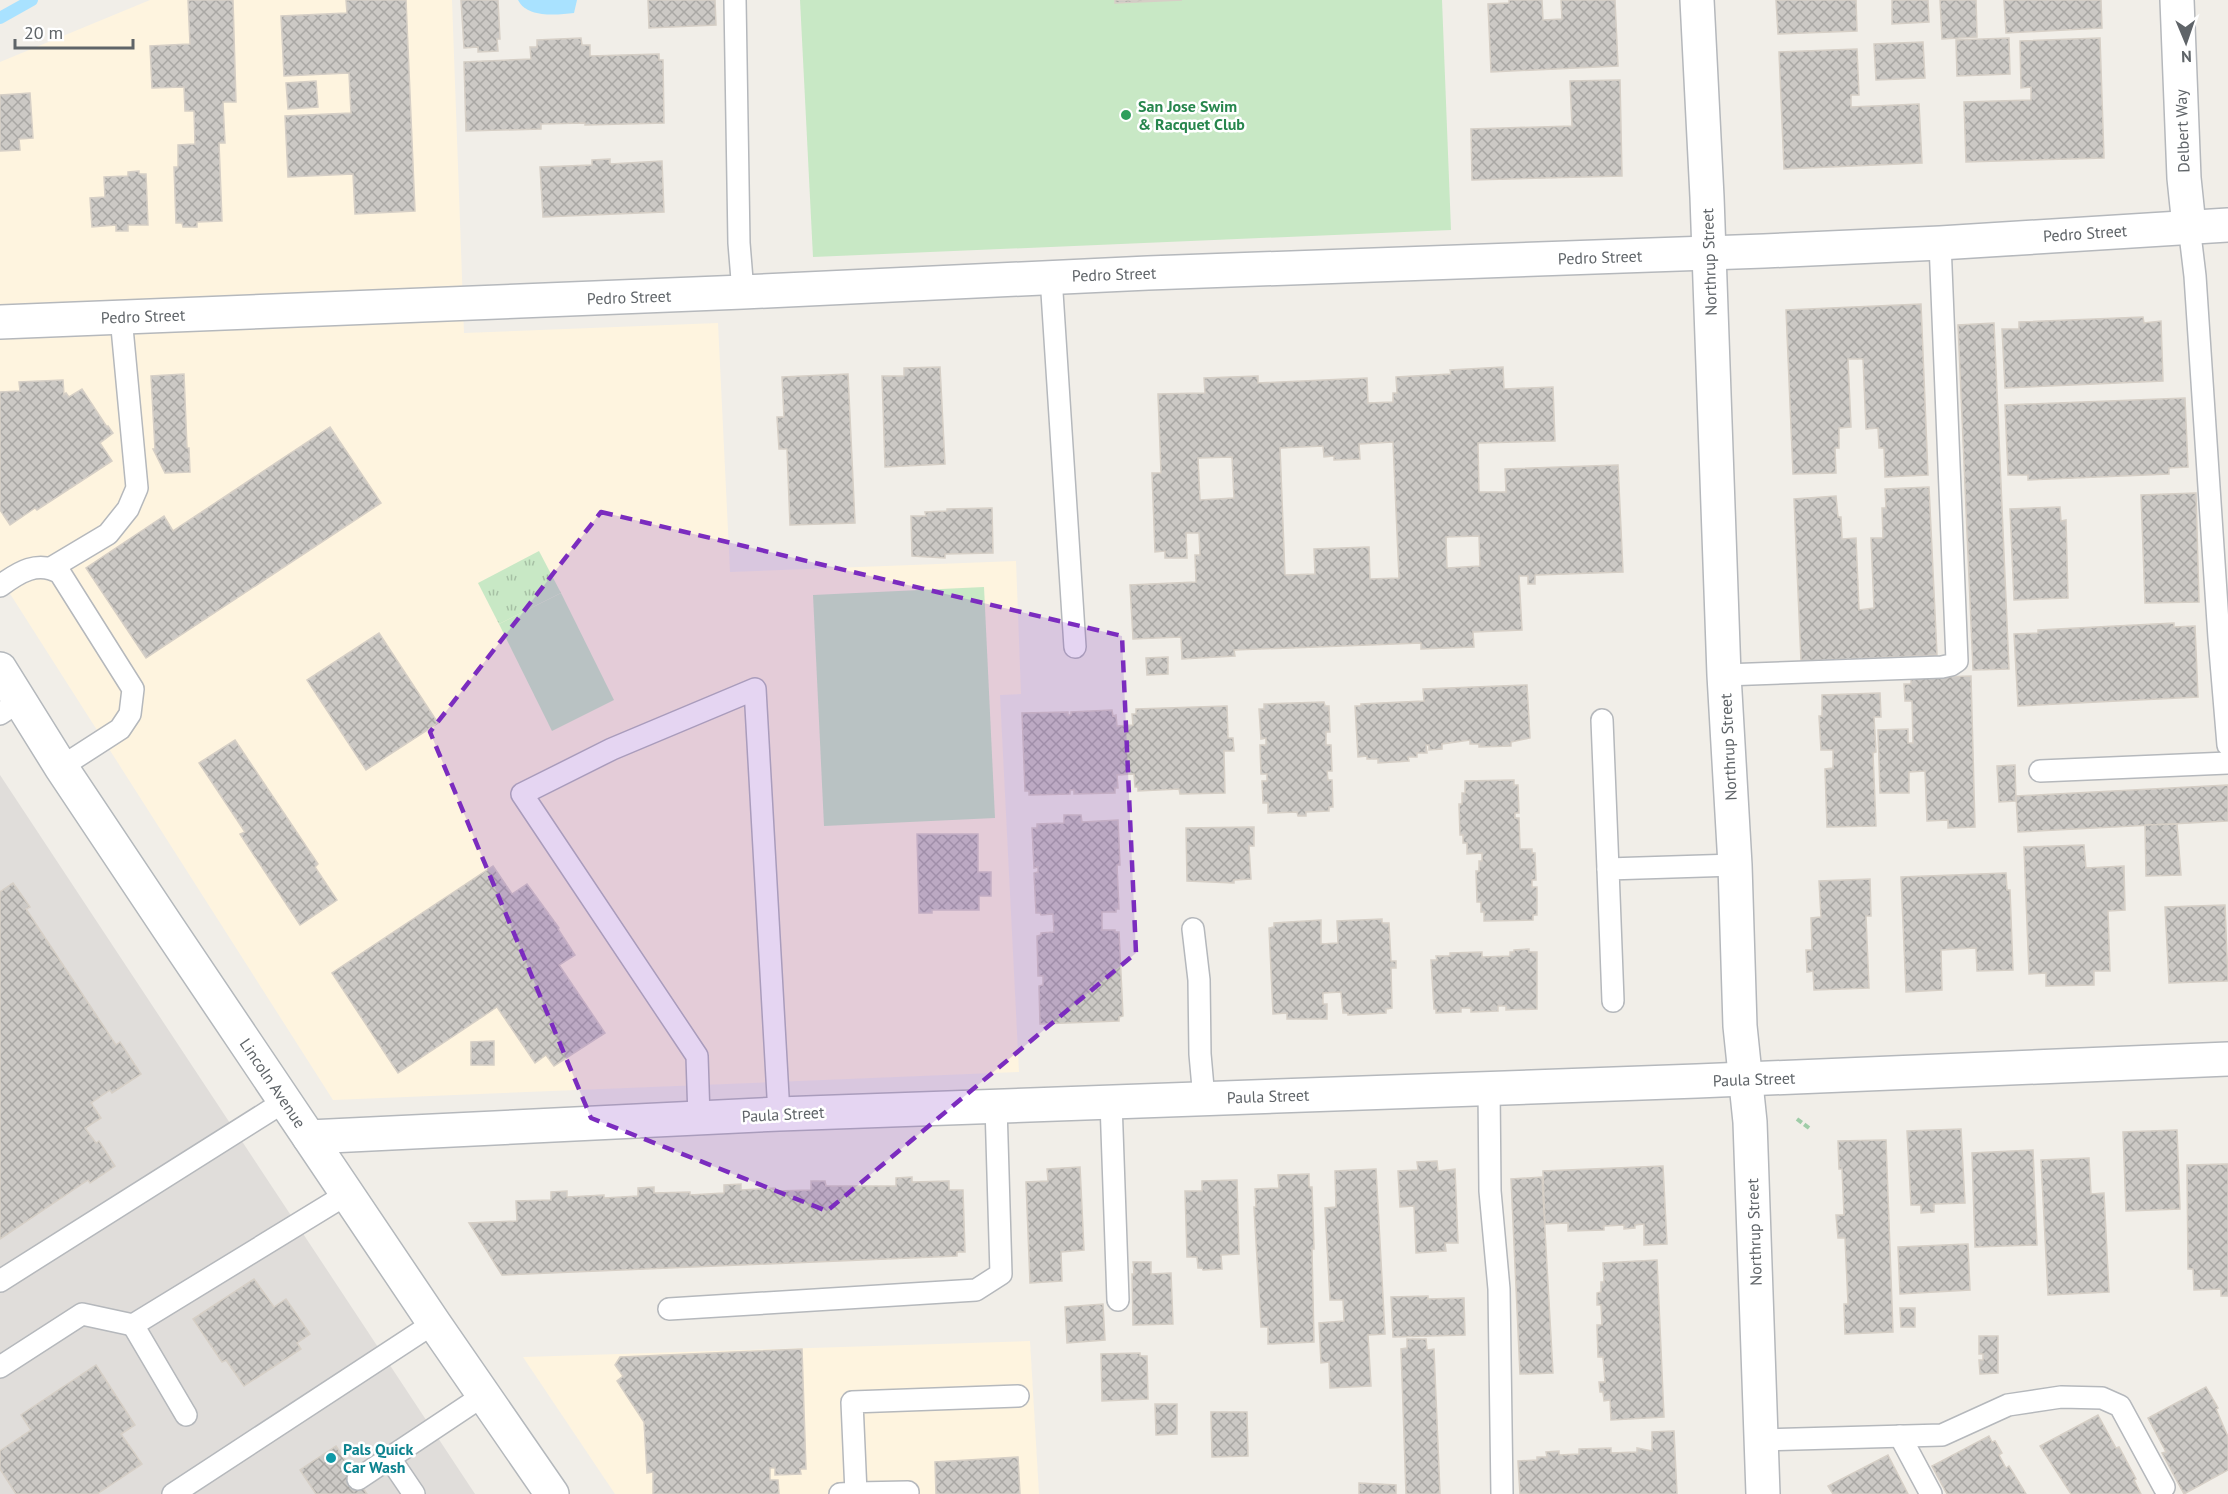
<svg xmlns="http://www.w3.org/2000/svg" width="2228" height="1494" viewBox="0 0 2228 1494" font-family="'PT Sans',sans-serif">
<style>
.commercial{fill:#fef4df}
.industrial{fill:#e0ddda}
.park{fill:url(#park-tufts)}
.pitch{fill:#c8e8c5}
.water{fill:#a9e2ff}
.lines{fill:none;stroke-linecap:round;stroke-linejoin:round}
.stream{stroke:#a9e2ff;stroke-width:12}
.building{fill:url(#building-cross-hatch);stroke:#d6cfc6;stroke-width:1.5;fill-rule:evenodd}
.service-casing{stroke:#b5b8bc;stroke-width:24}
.minor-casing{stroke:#b5b8bc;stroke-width:36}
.tertiary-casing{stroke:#b5b8bc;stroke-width:36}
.secondary-casing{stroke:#b4b8bc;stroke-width:36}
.path{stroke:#9fcca7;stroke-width:4;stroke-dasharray:6 3;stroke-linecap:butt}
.service{stroke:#fff;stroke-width:21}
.minor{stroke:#fff;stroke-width:33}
.tertiary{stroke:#fff;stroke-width:33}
.secondary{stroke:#fff;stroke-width:33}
.marked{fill:#7b2cbf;fill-opacity:0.2;stroke:#7b2cbf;stroke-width:4.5;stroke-dasharray:12 8;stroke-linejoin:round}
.leisure-dot{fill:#2e9e5b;stroke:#fff;stroke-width:2}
.culture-dot{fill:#0f9aa8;stroke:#fff;stroke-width:2}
.labels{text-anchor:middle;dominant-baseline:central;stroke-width:5;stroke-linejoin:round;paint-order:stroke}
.leisure-label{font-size:16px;font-weight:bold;fill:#27864d;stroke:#fff;text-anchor:start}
.street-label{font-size:16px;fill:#5f6468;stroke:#fff}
.culture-label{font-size:16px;font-weight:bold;fill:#0d838f;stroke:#fff;text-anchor:start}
</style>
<defs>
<pattern id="park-tufts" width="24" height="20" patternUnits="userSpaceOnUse" patternTransform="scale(1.5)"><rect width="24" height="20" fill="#c8e8c5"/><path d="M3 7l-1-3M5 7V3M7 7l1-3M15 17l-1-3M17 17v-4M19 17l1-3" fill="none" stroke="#a6c0a4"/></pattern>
<pattern id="building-cross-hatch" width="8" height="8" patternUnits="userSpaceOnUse" patternTransform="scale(1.5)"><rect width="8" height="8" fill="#ccc9c5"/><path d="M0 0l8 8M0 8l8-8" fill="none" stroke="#a9a7a4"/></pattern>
</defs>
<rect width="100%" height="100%" fill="#f1eee8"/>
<g class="commercial">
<polygon points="150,0 452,0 464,333 718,323 730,572 1016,561 1021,694 1000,695 1019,1072 333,1100 0,578 0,62"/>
<polygon points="1030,1341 1039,1494 615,1494 523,1357"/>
</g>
<polygon class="industrial" points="0,775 475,1494 0,1494"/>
<polygon class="park" points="539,551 561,593 499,624 478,583"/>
<g class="pitch">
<polygon points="800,0 1442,0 1451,230 813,257"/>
<polygon points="984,587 995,818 824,826 813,595"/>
<polygon points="561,593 614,700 552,731 499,624"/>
</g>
<path class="water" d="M518,0H577L574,13C556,15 527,18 518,0Z"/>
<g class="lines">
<polyline class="stream" points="0,18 32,0"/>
</g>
<g class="building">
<polygon points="188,0 233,0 236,102 223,102 225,143 219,143 222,221 197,222 197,227 183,227 182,223 176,223 174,167 178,167 178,145 195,144 194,111 185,111 184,87 152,88 150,46 190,44"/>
<polygon points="346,0 406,0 415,211 355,214 353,174 288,177 285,116 351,113 349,73 284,76 281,16 347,13"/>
<polygon points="461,0 498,0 500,39 497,39 498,51 478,52 478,47 464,48"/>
<polygon points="648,0 715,0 716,25 649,28"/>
<polygon points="1115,0 1182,0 1115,3"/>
<polygon points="1509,0 1542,0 1543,20 1562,19 1561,0 1615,0 1618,66 1491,72 1488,4 1509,3"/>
<polygon points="1776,0 1856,0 1857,31 1778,34"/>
<polygon points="1892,0 1928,0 1929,22 1892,24"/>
<polygon points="1940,0 1976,0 1977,37 1942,39"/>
<polygon points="2004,0 2101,0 2102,28 2006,33"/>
<polygon points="581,38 582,45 590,45 590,56 659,54 659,60 663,60 664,123 585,125 585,123 541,124 541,129 466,131 464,62 531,59 530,47 537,47 537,40"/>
<polygon points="2009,38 2010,74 1957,76 1956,40"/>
<polygon points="2100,38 2104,158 1966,162 1964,102 2031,100 2031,87 2021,88 2020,41"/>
<polygon points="1923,42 1925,78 1876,80 1874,44"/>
<polygon points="1857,49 1859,95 1851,95 1851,107 1919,104 1922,163 1784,169 1779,52"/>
<polygon points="1620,80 1622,176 1472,180 1471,129 1572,126 1570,81"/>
<polygon points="316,81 318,107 288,109 286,83"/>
<polygon points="30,93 33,138 19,139 20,150 0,151 0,95"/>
<polygon points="610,159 610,164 662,161 664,212 543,217 540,167 592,165 592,160"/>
<polygon points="139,171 139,174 146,174 148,225 128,225 128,231 116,231 116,225 92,227 90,198 105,197 104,177 128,176 128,172"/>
<polygon points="1921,304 1928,475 1885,477 1884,448 1879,448 1878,428 1866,429 1863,359 1848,359 1851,427 1839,428 1839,448 1835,448 1836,473 1793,474 1786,310"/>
<polygon points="2143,317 2144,323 2161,321 2163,381 2005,388 2002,329 2019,329 2019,322"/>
<polygon points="1994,323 2009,669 1973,670 1958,325"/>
<polygon points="940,367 945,464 885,467 882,376 904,376 904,368"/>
<path d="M1503,367L1504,389L1553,387L1555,441L1478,443L1479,492H1506L1505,469L1618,465L1623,572L1535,575V584H1528V576H1519L1522,630L1473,632L1474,647L1421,649V643L1234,650L1235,656L1182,659L1181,637L1133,639L1130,585L1196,582L1195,555H1200L1199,533H1186L1187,558H1165V551L1155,552L1152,473H1161L1158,394L1205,393L1204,378L1258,376V383L1367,378L1368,403L1393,402V393H1397L1396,377L1451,374L1450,370ZM1393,442L1399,578L1370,579L1369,547L1314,549L1315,574L1285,575L1280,448L1323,446L1324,457L1334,456V460L1360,459L1359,444ZM1232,457L1234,498L1200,500L1198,458ZM1479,536L1480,566L1447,568L1446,537Z"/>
<polygon points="184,374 187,448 189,448 190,472 165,473 153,449 155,449 151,376"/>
<polygon points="848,374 855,523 790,525 787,449 779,449 777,417 784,417 782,377"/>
<polygon points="63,380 64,395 66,393 69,397 82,389 107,427 108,426 113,433 100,443 112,461 37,510 35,508 10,525 0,510 0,392 20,391 19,382"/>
<polygon points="2185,398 2188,467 2169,468 2169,474 2028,480 2028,475 2008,475 2005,405"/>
<polygon points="330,427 381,503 146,658 86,568 164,516 173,531"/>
<polygon points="1929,487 1937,655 1801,661 1794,499 1836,496 1838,517 1841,517 1842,539 1856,538 1859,610 1874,608 1871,538 1883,538 1882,508 1886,508 1885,489"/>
<polygon points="2196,493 2199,602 2145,603 2141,495"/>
<polygon points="2060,507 2061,521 2066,520 2068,598 2014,600 2010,509"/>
<polygon points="992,508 993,553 945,554 945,558 912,556 911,516 926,516 925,512 947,511 947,509"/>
<polygon points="2174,623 2174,627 2195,626 2198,697 2018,706 2014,634 2038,633 2038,630"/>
<polygon points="379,633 438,723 366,770 307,680"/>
<polygon points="1168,657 1168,674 1147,675 1146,658"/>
<polygon points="1971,676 1975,827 1948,828 1948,820 1927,821 1925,771 1909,772 1909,793 1880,793 1878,730 1908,729 1908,743 1913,743 1912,701 1905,701 1904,684 1911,684 1911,678"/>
<polygon points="1527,685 1530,738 1511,742 1511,746 1479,747 1479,744 1470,744 1470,740 1442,744 1442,749 1429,750 1429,745 1426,745 1427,753 1417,753 1417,757 1408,757 1409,761 1378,763 1378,759 1367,759 1367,756 1358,757 1355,706 1361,706 1361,704 1424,701 1423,689"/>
<polygon points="1880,693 1881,717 1874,717 1876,752 1873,753 1876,826 1827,827 1825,769 1833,768 1833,750 1821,750 1819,716 1822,716 1822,695"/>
<polygon points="1324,702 1325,706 1329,706 1330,732 1326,732 1326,745 1331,745 1332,771 1327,771 1328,780 1332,780 1333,807 1329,807 1329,811 1306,812 1306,816 1298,816 1297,812 1268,813 1268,803 1263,803 1262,781 1267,781 1267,774 1261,774 1260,745 1266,745 1266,738 1261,739 1259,709 1264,709 1264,704"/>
<polygon points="1227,706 1228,738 1233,738 1234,751 1224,751 1225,793 1180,794 1179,789 1138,791 1138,787 1135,787 1134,774 1117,775 1118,788 1115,788 1115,793 1074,794 1074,790 1070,790 1070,794 1029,795 1029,791 1025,791 1022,713 1068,712 1068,715 1071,715 1071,712 1112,710 1113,716 1116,715 1117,726 1133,725 1132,714 1136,714 1136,709"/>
<polygon points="235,740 318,864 315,867 337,900 300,925 240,834 245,832 199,763"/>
<polygon points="2015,765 2016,801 1999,802 1997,766"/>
<polygon points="1514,780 1514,785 1518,785 1519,813 1515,813 1515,818 1519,818 1520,849 1532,849 1532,853 1535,853 1536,880 1532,880 1532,887 1537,887 1537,915 1533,915 1533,920 1484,921 1484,912 1481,912 1481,902 1477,902 1476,871 1479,871 1479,861 1482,861 1482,853 1467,854 1467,843 1463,843 1463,835 1460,835 1459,804 1462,804 1462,793 1465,793 1465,781"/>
<polygon points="2228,785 2228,821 2018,832 2016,796"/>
<polygon points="1064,815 1081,815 1082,822 1118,820 1120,865 1117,865 1119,909 1116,909 1116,912 1102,912 1102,930 1115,930 1115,932 1119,932 1123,1016 1119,1017 1119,1021 1040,1024 1039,986 1043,985 1043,976 1038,976 1037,936 1041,935 1041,933 1054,932 1053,914 1041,915 1040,913 1036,913 1034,873 1038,872 1038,867 1034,868 1032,828 1037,828 1037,824 1064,823"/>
<polygon points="2177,824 2181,875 2146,876 2145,825"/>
<polygon points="1254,827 1254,846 1249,846 1251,879 1234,880 1234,883 1187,881 1186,828"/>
<polygon points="917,834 978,834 978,872 991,872 991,896 979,896 979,910 932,910 932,913 919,913"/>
<polygon points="2084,845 2086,868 2124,866 2125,910 2108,911 2110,971 2094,971 2094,985 2046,986 2046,973 2029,974 2024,847"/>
<polygon points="493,866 512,894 527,884 559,928 558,929 575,955 559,965 605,1033 554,1066 546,1055 535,1063 497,1007 398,1073 332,973"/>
<polygon points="2006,873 2007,890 2010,890 2013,970 1977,971 1976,948 1941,950 1942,990 1906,992 1901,877"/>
<polygon points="1870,879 1871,916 1866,916 1869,988 1814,990 1813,971 1807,972 1806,950 1812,950 1811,918 1821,917 1819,881"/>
<polygon points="13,883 30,907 26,909 116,1045 120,1042 141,1074 112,1093 110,1090 91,1103 101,1118 85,1128 96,1143 99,1141 115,1166 90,1183 88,1180 0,1239 0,892"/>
<polygon points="2225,905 2228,981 2169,983 2165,907"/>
<polygon points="1382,919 1382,923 1389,923 1391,961 1396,961 1396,968 1391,968 1392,1008 1386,1009 1386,1013 1348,1015 1348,1013 1343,1013 1341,992 1323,993 1323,1004 1327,1004 1327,1019 1287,1019 1287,1013 1273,1014 1269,928 1274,927 1274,923 1321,920 1321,944 1338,943 1337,921"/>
<polygon points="1529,949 1529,952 1537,952 1537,1009 1506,1010 1506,1006 1498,1006 1498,1011 1471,1012 1471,1008 1461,1008 1461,1012 1436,1013 1436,1009 1434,1009 1431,960 1437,960 1436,956 1450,956 1450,953 1482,952 1482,957 1510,956 1510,952 1514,952 1514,950"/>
<polygon points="494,1041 494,1065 471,1065 471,1042"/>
<polygon points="1961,1129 1965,1203 1934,1204 1934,1212 1921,1213 1921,1205 1911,1205 1907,1131"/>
<polygon points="2177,1130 2180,1209 2126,1211 2123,1132"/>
<polygon points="1886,1140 1893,1332 1845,1334 1844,1304 1848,1304 1845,1238 1838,1238 1836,1215 1844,1215 1842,1169 1839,1169 1838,1141"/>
<polygon points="2033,1150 2037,1245 1975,1247 1972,1153"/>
<polygon points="2089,1158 2091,1194 2104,1193 2109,1292 2048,1295 2041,1160"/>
<polygon points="1437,1161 1438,1171 1455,1169 1458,1243 1445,1243 1446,1251 1416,1253 1414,1206 1400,1207 1398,1171 1418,1170 1417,1162"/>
<polygon points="2228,1164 2228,1296 2221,1296 2221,1289 2194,1290 2193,1269 2188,1269 2187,1165"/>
<polygon points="1663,1166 1667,1244 1644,1245 1644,1224 1635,1225 1635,1228 1624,1229 1624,1225 1604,1226 1604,1230 1568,1231 1568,1223 1545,1224 1543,1171"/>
<polygon points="1080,1167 1084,1250 1061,1252 1062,1281 1030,1283 1026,1182 1048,1181 1047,1169"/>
<polygon points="1376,1169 1385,1334 1368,1335 1371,1386 1330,1388 1329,1362 1321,1363 1319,1323 1344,1321 1343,1300 1330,1300 1325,1208 1336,1207 1335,1171"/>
<polygon points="1309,1174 1309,1187 1312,1187 1314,1249 1312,1249 1314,1342 1268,1344 1268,1327 1261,1327 1254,1207 1256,1207 1255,1189 1279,1188 1278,1175"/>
<polygon points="912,1177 912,1182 949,1181 949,1190 963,1190 965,1252 957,1252 957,1256 502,1275 469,1223 517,1221 516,1201 551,1200 551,1192 567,1191 567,1197 604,1195 604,1198 638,1196 638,1188 654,1187 654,1193 690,1192 690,1195 724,1193 724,1185 741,1184 741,1190 775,1188 775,1191 811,1190 811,1181 825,1181 826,1186 896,1186 896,1178"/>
<polygon points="1542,1177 1553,1373 1520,1374 1511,1179"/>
<polygon points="1237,1180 1239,1254 1221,1255 1222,1269 1203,1270 1202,1268 1198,1268 1197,1257 1187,1257 1185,1191 1202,1191 1202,1181"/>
<polygon points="1968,1244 1970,1290 1900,1294 1898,1247"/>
<polygon points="1657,1260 1664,1417 1611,1420 1610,1400 1604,1401 1603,1392 1600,1392 1599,1382 1605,1382 1603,1357 1598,1357 1597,1325 1602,1325 1601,1305 1597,1305 1597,1293 1601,1292 1601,1282 1604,1282 1603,1263"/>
<polygon points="1133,1262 1151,1262 1151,1274 1171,1273 1173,1324 1133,1325 1132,1274 1134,1274"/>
<polygon points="254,1279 274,1307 286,1299 310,1334 297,1343 301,1349 244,1386 226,1360 222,1362 193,1319"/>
<polygon points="1428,1296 1428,1299 1464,1298 1465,1335 1393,1337 1391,1297"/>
<polygon points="1103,1304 1105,1340 1067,1343 1065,1307"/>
<polygon points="1900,1308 1915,1308 1915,1327 1901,1327"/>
<polygon points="1979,1336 1998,1336 1998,1373 1980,1374 1979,1360 1983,1360 1983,1354 1979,1354"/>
<polygon points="1407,1339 1426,1339 1427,1350 1434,1349 1440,1494 1406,1494 1401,1349 1407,1348"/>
<polygon points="802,1349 806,1469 800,1469 801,1474 775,1475 775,1468 770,1468 770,1480 778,1480 779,1494 653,1494 653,1472 647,1473 644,1422 617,1381 623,1376 615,1365 620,1357"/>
<polygon points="1140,1353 1140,1356 1147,1356 1148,1399 1102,1401 1101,1354"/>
<polygon points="96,1365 135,1425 121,1434 142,1464 97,1494 16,1494 0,1469 0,1451 31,1430 21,1415"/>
<polygon points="2206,1387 2218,1408 2216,1409 2228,1437 2228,1470 2184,1494 2162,1453 2166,1452 2148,1418"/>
<polygon points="1155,1404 1177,1404 1177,1434 1156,1435"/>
<polygon points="1211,1412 1247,1412 1248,1456 1212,1457"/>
<polygon points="2098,1415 2116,1448 2119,1447 2136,1479 2134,1480 2141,1494 2071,1494 2040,1446"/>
<polygon points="1674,1431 1677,1494 1520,1494 1518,1461 1537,1460 1537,1457 1547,1457 1546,1452 1559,1451 1559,1455 1579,1454 1579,1449 1611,1448 1611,1453 1637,1452 1637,1448 1652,1451 1652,1432"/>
<polygon points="1989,1436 1992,1442 1995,1441 2002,1453 1999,1455 2006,1468 2009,1466 2026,1494 1947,1494 1932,1466"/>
<polygon points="336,1446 367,1494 316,1494 300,1470"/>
<polygon points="1888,1455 1908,1494 1833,1494 1828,1486"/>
<polygon points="1018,1457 1020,1494 936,1494 935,1462"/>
<polygon points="1359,1483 1396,1485 1396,1494 1359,1494"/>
</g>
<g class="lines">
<g class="service-casing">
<g id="service">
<polyline points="735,0 739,243 743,292"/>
<polyline points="2189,226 2195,276 2219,638 2228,745"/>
<polyline points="1051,277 1075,647"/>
<polyline points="51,568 108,534 128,509 137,488 121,317"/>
<path d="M0,586C19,572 38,560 60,573L133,689L130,714L120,729L61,767"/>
<polyline points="1724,675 1942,667 1951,665 1957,661 1940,243"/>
<polyline points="0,714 20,701"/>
<polyline points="1602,720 1608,869"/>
<polyline points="2040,771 2228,763"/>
<polyline points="1193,929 1199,980 1200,1054 1204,1099"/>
<polyline points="1613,1001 1608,869 1735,865"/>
<polyline points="1489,1088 1490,1191 1499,1289 1502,1494"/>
<polyline points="1111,1102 1118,1300"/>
<polyline points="699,1118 697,1056 522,794 612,749 755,689 779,1114"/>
<polyline points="0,1281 285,1101"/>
<polyline points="669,1309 976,1290 1001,1274 996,1106"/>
<polyline points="133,1325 186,1415"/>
<polyline points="0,1367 82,1314 133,1325 347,1194"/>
<polyline points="1900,1436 1931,1494"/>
<polyline points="1761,1440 1942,1435 2008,1405 2061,1397 2102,1398 2120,1406 2164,1487"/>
<polyline points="389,1457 414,1494"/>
<polyline points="358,1479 484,1395"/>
<polyline points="856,1493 908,1492"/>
<polyline points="173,1494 434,1323"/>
<polyline points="840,1494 856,1493 852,1402 1018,1396"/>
</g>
</g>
<g class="minor-casing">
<g id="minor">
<polyline points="1697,0 1707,197 1724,675 1735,865 1740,1026 1750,1122 1763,1494"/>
<polyline points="2177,0 2184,178 2189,226"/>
<polyline points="309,1137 779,1114 1697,1081 2228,1059"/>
</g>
</g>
<g class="tertiary-casing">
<polyline id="tertiary" points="0,322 743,292 1148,273 1764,251 1940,243 2228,225"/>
</g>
<g class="secondary-casing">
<polyline id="secondary" points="0,669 61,767 169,929 434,1323 552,1494"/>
</g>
<polyline class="path" points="1797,1119 1809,1128"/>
<use href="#service" class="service"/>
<use href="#minor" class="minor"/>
<use href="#tertiary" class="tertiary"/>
<use href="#secondary" class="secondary"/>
</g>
<path class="marked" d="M601,512L1122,636L1136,953L827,1211L591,1118L430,732Z"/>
<circle class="leisure-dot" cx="1126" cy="115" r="6"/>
<circle class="culture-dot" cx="331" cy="1458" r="6"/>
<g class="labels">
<g class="leisure-label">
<text x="1138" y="106">San Jose Swim<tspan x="1138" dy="18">&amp; Racquet Club</tspan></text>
</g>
<g class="street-label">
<text transform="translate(2182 131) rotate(-92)">Delbert Way</text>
<text transform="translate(2085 233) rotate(-4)">Pedro Street</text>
<text transform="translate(1600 257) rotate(-2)">Pedro Street</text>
<text transform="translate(1709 262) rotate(-92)">Northrup Street</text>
<text transform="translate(1114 274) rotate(-2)">Pedro Street</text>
<text transform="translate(629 297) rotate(-2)">Pedro Street</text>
<text transform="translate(143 316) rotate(-2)">Pedro Street</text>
<text transform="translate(1728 747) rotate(-93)">Northrup Street</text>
<text transform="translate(1754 1079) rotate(-2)">Paula Street</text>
<text transform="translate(273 1083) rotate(56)">Lincoln Avenue</text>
<text transform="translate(1268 1096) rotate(-2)">Paula Street</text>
<text transform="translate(783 1114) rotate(-3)">Paula Street</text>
<text transform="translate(1754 1232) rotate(-92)">Northrup Street</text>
</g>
<g class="culture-label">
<text x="343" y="1449">Pals Quick<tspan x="343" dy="18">Car Wash</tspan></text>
</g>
</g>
<g transform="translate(2186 42) rotate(178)" stroke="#ffffff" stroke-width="4.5" paint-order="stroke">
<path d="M0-4.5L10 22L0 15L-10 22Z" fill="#5f6468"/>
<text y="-9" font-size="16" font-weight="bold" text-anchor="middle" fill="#5f6468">N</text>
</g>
<path d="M15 39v9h118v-9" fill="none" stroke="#5f6468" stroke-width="3"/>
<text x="24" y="39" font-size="18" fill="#5f6468" stroke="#ffffff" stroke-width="4.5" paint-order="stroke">20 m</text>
</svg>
